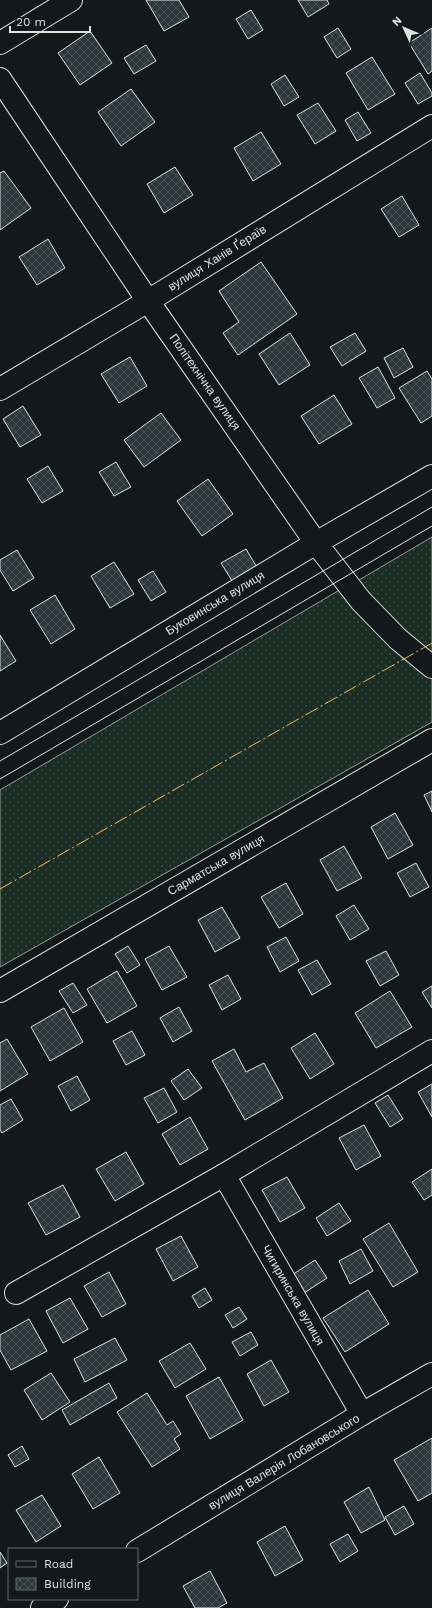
<svg xmlns="http://www.w3.org/2000/svg" width="432" height="1608" viewBox="0 0 432 1608" font-family="'Work Sans',sans-serif">
<style>
.grass{fill:url(#grass-dots);stroke:#939e99}
.building{fill:url(#building-cross-hatch);stroke:#d8e6dc}
.lines{fill:none;stroke-linecap:round;stroke-linejoin:round}
.minor-casing{stroke:#d8e6dc;stroke-width:24}
.minor{stroke:#14181c;stroke-width:22}
.tram{stroke:#d8e6dc;stroke-width:1}
.power{stroke:#ffb74d;stroke-width:1;stroke-dasharray:14 3 2 3;stroke-linecap:butt}
.labels{text-anchor:middle;dominant-baseline:central;stroke-width:3;stroke-linejoin:round;paint-order:stroke}
.street-label{font-size:12px;fill:#d8e6dc;stroke:#14181c}
</style>
<defs>
<pattern id="grass-dots" width="8" height="8" patternUnits="userSpaceOnUse"><rect width="8" height="8" fill="#1a2d24"/><path d="M2 2h.1M6 6h.1" fill="none" stroke="#3b4b43" stroke-width="1.8" stroke-linecap="round"/></pattern>
<pattern id="building-cross-hatch" width="8" height="8" patternUnits="userSpaceOnUse"><rect width="8" height="8" fill="#2c363c"/><path d="M0 0l8 8M0 8l8-8" fill="none" stroke="#4a5358"/></pattern>
</defs>
<rect width="100%" height="100%" fill="#14181c"/>
<g class="grass">
<path d="M432,537V655C405,633 380,608 359,580Z"/>
<polygon points="343,588 394,644 432,678 432,722 0,967 0,790"/>
</g>
<g class="building">
<polygon points="146,0 179,0 189,17 164,31"/>
<polygon points="298,0 327,0 329,4 308,17"/>
<polygon points="251,10 263,30 248,39 236,19"/>
<polygon points="338,28 351,49 337,58 324,37"/>
<polygon points="432,28 432,71 428,74 409,43"/>
<polygon points="90,31 112,63 80,85 58,53"/>
<polygon points="146,45 156,61 134,74 124,58"/>
<polygon points="372,57 395,94 368,110 346,73"/>
<polygon points="420,73 432,93 432,96 418,104 405,83"/>
<polygon points="285,75 299,97 284,106 271,84"/>
<polygon points="131,89 155,122 121,146 98,112"/>
<polygon points="318,103 336,131 315,144 297,115"/>
<polygon points="358,112 371,133 357,141 345,120"/>
<polygon points="261,132 281,164 253,181 234,148"/>
<polygon points="175,167 193,195 164,213 147,184"/>
<polygon points="4,171 31,208 0,230 0,173"/>
<polygon points="402,196 419,225 399,237 381,209"/>
<polygon points="48,239 65,268 37,285 19,257"/>
<polygon points="261,262 297,314 238,355 223,333 239,322 219,291"/>
<polygon points="290,333 310,365 279,385 259,354"/>
<polygon points="355,333 366,351 342,366 330,347"/>
<polygon points="403,348 413,367 394,378 384,358"/>
<polygon points="130,357 147,386 119,403 101,374"/>
<polygon points="378,367 395,398 377,408 359,378"/>
<polygon points="427,371 432,379 432,416 421,423 399,388"/>
<polygon points="334,395 352,424 319,444 301,416"/>
<polygon points="23,406 41,435 20,447 3,419"/>
<polygon points="161,413 181,440 144,467 124,440"/>
<polygon points="116,462 131,487 114,496 99,472"/>
<polygon points="48,466 63,491 42,503 27,479"/>
<polygon points="208,479 233,514 202,536 177,501"/>
<polygon points="246,549 258,569 234,584 221,563"/>
<polygon points="17,550 34,578 13,591 0,570 0,560"/>
<polygon points="114,562 134,594 110,608 91,576"/>
<polygon points="153,571 166,592 151,601 138,580"/>
<polygon points="55,595 75,629 51,644 30,610"/>
<polygon points="0,635 16,661 0,671"/>
<polygon points="432,791 432,812 424,795"/>
<polygon points="395,813 413,845 388,859 371,827"/>
<polygon points="344,846 362,878 337,891 320,860"/>
<polygon points="416,863 429,887 410,897 397,873"/>
<polygon points="286,883 303,914 279,928 261,897"/>
<polygon points="354,905 369,929 350,940 336,916"/>
<polygon points="222,907 240,938 215,952 198,920"/>
<polygon points="286,937 299,961 280,972 267,947"/>
<polygon points="128,946 140,965 127,973 115,954"/>
<polygon points="169,946 187,977 162,990 145,959"/>
<polygon points="386,951 399,975 380,986 366,961"/>
<polygon points="317,960 331,984 312,995 298,970"/>
<polygon points="117,971 137,1006 107,1023 87,989"/>
<polygon points="228,975 241,999 222,1010 209,985"/>
<polygon points="73,983 87,1005 73,1013 59,991"/>
<polygon points="432,986 432,1008 422,992"/>
<polygon points="390,991 412,1027 376,1048 355,1013"/>
<polygon points="179,1007 192,1031 173,1042 160,1018"/>
<polygon points="64,1008 83,1042 50,1061 31,1027"/>
<polygon points="132,1031 145,1055 126,1065 113,1041"/>
<polygon points="315,1033 334,1064 310,1079 291,1048"/>
<polygon points="7,1039 28,1074 0,1091 0,1043"/>
<polygon points="234,1049 246,1072 264,1063 283,1098 245,1120 212,1061"/>
<polygon points="188,1069 202,1088 184,1100 171,1081"/>
<polygon points="77,1076 90,1100 71,1111 58,1086"/>
<polygon points="432,1084 432,1117 418,1092"/>
<polygon points="164,1088 177,1112 158,1123 144,1098"/>
<polygon points="388,1095 403,1119 390,1127 375,1103"/>
<polygon points="11,1099 23,1120 2,1133 0,1130 0,1105"/>
<polygon points="190,1117 208,1149 180,1165 162,1134"/>
<polygon points="364,1125 381,1156 356,1170 339,1138"/>
<polygon points="126,1152 144,1184 115,1201 96,1169"/>
<polygon points="432,1169 432,1195 424,1200 412,1182"/>
<polygon points="287,1177 305,1208 280,1222 262,1190"/>
<polygon points="63,1185 80,1217 46,1235 28,1203"/>
<polygon points="339,1203 351,1221 327,1236 316,1218"/>
<polygon points="389,1223 418,1272 393,1287 363,1239"/>
<polygon points="181,1236 198,1267 173,1281 156,1249"/>
<polygon points="361,1249 373,1271 350,1284 339,1261"/>
<polygon points="315,1260 327,1278 304,1293 292,1275"/>
<polygon points="109,1272 126,1304 102,1317 84,1286"/>
<polygon points="205,1288 212,1300 199,1308 192,1296"/>
<polygon points="368,1290 389,1324 345,1352 323,1318"/>
<polygon points="70,1298 88,1329 63,1343 46,1311"/>
<polygon points="239,1307 247,1319 233,1328 225,1315"/>
<polygon points="29,1319 47,1351 11,1370 0,1350 0,1335"/>
<polygon points="251,1332 258,1345 240,1356 232,1342"/>
<polygon points="115,1338 127,1360 85,1382 74,1359"/>
<polygon points="190,1343 206,1369 175,1388 159,1361"/>
<polygon points="271,1360 289,1392 264,1406 247,1374"/>
<polygon points="51,1373 70,1402 42,1420 24,1390"/>
<polygon points="219,1377 243,1420 210,1439 186,1396"/>
<polygon points="109,1383 117,1398 70,1425 62,1410"/>
<polygon points="147,1393 167,1425 173,1421 181,1434 174,1439 180,1449 152,1467 117,1412"/>
<polygon points="432,1438 432,1493 418,1501 394,1460"/>
<polygon points="22,1446 29,1459 15,1467 8,1455"/>
<polygon points="99,1457 120,1493 93,1509 72,1474"/>
<polygon points="369,1487 385,1520 361,1533 344,1502"/>
<polygon points="42,1495 61,1526 36,1542 16,1510"/>
<polygon points="404,1506 414,1524 395,1535 385,1517"/>
<polygon points="285,1526 303,1560 275,1576 257,1542"/>
<polygon points="348,1534 358,1551 340,1562 330,1544"/>
<polygon points="0,1552 7,1563 0,1568"/>
<polygon points="210,1571 227,1603 218,1608 195,1608 183,1586"/>
</g>
<g class="lines">
<g class="minor-casing">
<g id="minor">
<polyline points="0,43 71,0"/>
<polyline points="0,79 148,301 316,543 361,601 398,639 432,667"/>
<polyline points="0,389 148,301 432,126"/>
<polyline points="0,733 316,543 432,476"/>
<polyline points="0,991 432,740"/>
<polyline points="224,1175 362,1414"/>
<polyline points="16,1293 224,1175 432,1051"/>
<polyline points="137,1551 362,1414 432,1374"/>
<polyline points="42,1608 57,1599"/>
</g>
</g>
<use href="#minor" class="minor"/>
<g class="tram">
<polyline points="0,761 432,507"/>
<polyline points="0,779 432,526"/>
</g>
<polyline class="power" points="0,889 432,643"/>
</g>
<g class="labels">
<g class="street-label">
<text transform="translate(217 258) rotate(-32)">вулиця Ханів Ґераїв</text>
<text transform="translate(205 382) rotate(55)">Політехнічна вулиця</text>
<text transform="translate(215 603) rotate(-31)">Буковинська вулиця</text>
<text transform="translate(216 865) rotate(-30)">Сарматська вулиця</text>
<text transform="translate(293 1295) rotate(60)">Чигиринська вулиця</text>
<text transform="translate(284 1462) rotate(-31)">вулиця Валерія Лобановського</text>
</g>
</g>
<rect x="8" y="1548" width="130" height="52" fill="#14181c" stroke="#626a69"/>
<rect x="16" y="1561" width="20" height="6" fill="#14181c" stroke="#626a69"/>
<text x="44" y="1568" font-size="12" fill="#d8e6dc">Road</text>
<rect x="16" y="1578" width="20" height="12" fill="url(#building-cross-hatch)" stroke="#626a69"/>
<text x="44" y="1588" font-size="12" fill="#d8e6dc">Building</text>
<g transform="translate(404 28) rotate(314)" stroke="#14181c" stroke-width="3" paint-order="stroke">
<path d="M0-3L7 15L0 10L-7 15Z" fill="#d8e6dc"/>
<text y="-6" font-size="11" font-weight="bold" text-anchor="middle" fill="#d8e6dc">N</text>
</g>
<path d="M10 26v6h80v-6" fill="none" stroke="#d8e6dc" stroke-width="2"/>
<text x="16" y="26" font-size="12" fill="#d8e6dc" stroke="#14181c" stroke-width="3" paint-order="stroke">20 m</text>
</svg>
